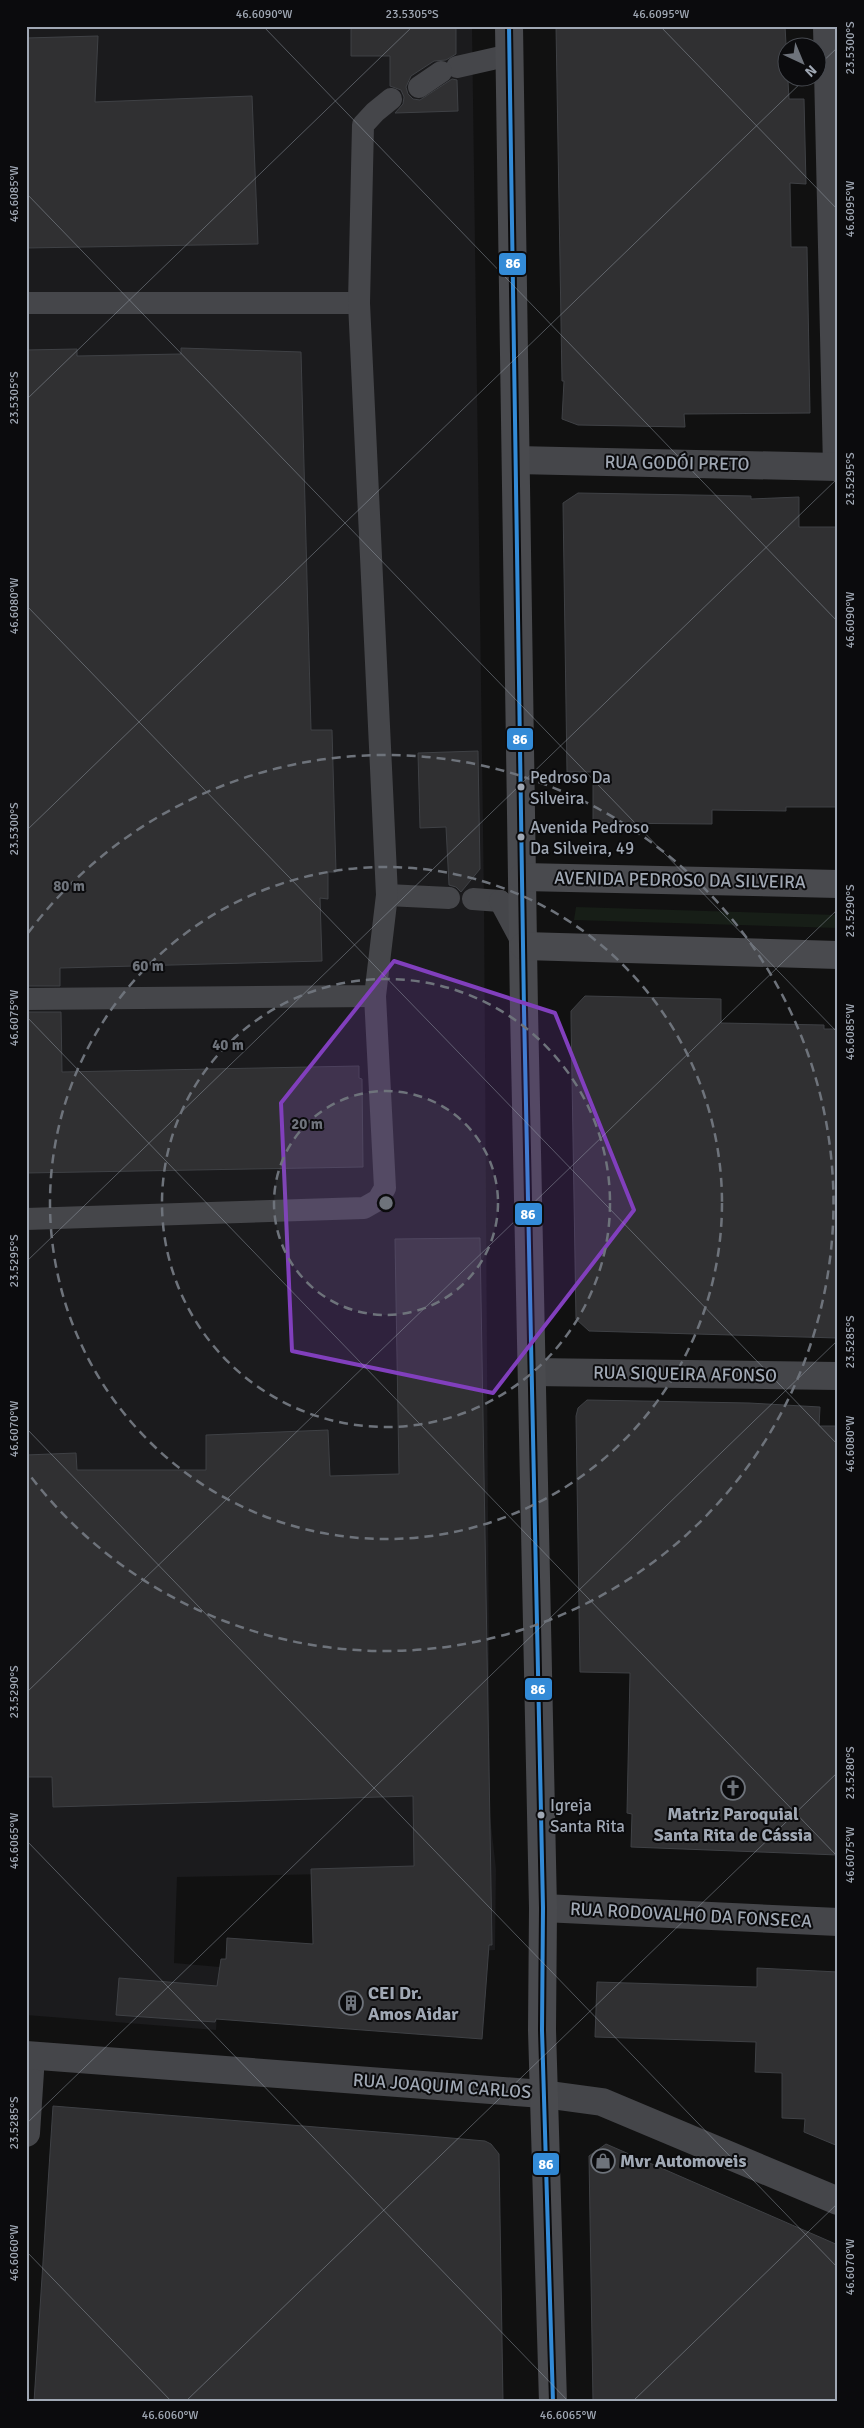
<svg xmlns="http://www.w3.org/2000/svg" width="864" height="2428" viewBox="0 0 864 2428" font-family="Signika,sans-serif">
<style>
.built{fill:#1b1b1d}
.green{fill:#171e17}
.building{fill:#303032;stroke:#3f4145}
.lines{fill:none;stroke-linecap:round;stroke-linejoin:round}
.service{stroke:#45464a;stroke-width:22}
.minor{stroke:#45464a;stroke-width:28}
.tertiary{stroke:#45464a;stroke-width:28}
.secondary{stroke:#494a4e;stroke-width:28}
.bus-1-casing{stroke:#0b0b0d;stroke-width:8}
.bus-1{stroke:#338bd7;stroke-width:4}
.marked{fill:#813fbd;fill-opacity:0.2;stroke:#813fbd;stroke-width:4;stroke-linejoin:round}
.ticks{fill:none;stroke:#a0a8b4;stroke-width:1;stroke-opacity:0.45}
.ring{fill:none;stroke:#6e737b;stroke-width:2.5;stroke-dasharray:9 6}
.bus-dot{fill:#a0a8b4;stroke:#0b0b0d;stroke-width:2}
.labels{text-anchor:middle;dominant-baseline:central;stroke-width:4;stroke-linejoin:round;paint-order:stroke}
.bus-label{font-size:17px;fill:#a0a8b4;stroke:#0b0b0d;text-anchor:start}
.street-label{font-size:18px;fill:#a0a8b4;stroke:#0b0b0d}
.poi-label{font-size:18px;font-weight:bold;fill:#a0a8b4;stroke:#0b0b0d;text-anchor:start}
.centre{fill:#6e737b;stroke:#0b0b0d;stroke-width:2.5}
.ring-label{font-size:15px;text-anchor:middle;font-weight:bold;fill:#6e737b;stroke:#0b0b0d;stroke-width:4;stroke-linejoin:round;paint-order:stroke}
.line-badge{stroke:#0b0b0d;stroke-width:2}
.badge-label{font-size:14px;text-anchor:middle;font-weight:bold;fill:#fff}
.neatline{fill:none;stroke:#a0a8b4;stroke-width:2}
.ticks-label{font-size:12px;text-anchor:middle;fill:#a0a8b4}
</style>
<rect width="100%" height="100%" fill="#111"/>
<polygon class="built" points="26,26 472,26 484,900 490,1816 496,1869 495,1950 410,1956 382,1873 177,1877 174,1963 220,1967 216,2030 26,2015"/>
<polygon class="green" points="576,907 838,915 838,928 574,920"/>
<g class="building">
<polygon points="351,26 456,26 456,54 446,60 434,61 411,76 406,87 408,94 413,99 420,100 452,79 457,80 458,111 395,113 403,104 404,97 401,90 390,86 390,56 351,56"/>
<polygon points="556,26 785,26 789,99 804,99 806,184 790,183 791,247 807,247 810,413 684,414 685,427 578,425 562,419 564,381 562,381"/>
<polygon points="98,36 95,102 252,96 258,244 26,248 26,38"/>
<polygon points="181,348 301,352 311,730 332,730 336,872 328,872 328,899 320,898 322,961 60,968 60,986 26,986 26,350 77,349 77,356 181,354"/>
<polygon points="578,493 751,496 751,499 799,497 799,527 838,527 838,807 786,807 786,811 712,810 712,824 593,823 593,772 567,772 563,503"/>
<polygon points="478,751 480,869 461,892 456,887 449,885 446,827 420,828 418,753"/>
<polygon points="585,996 721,999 721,1023 824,1025 824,1029 838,1029 838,1338 589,1331 576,1319 571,1018 571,1011"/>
<polygon points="26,1012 61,1012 62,1072 359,1066 359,1078 362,1079 363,1167 26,1173"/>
<polygon points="480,1238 492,1945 489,1945 482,2039 216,2019 215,2022 116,2015 119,1978 217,1986 221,1959 226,1959 227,1938 313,1944 311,1869 414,1866 413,1796 53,1807 52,1777 26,1777 26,1455 76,1453 77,1470 206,1470 206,1435 328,1430 330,1476 399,1474 395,1239"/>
<polygon points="587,1400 749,1403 820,1407 819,1426 838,1426 838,1855 631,1847 632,1814 627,1813 630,1673 580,1672 576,1416 578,1408"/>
<polygon points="757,1968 838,1972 838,2146 804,2132 805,2119 782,2118 782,2073 755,2072 756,2042 595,2037 597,1982 757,1987"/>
<polygon points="53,2106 428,2136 485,2141 491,2144 499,2154 503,2402 34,2402"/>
<polygon points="606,2144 838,2245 838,2402 593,2402 589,2156"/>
</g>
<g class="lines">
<g class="service">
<polyline points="457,67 510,55"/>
<polyline points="419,87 441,72"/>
<polyline points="26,303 359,303"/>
<polyline points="387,895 449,898"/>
<polyline points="473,899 500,901"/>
<polyline points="500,901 523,944"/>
<polyline points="26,999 375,996 387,895 359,303 363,125 375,112 391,99"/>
<polyline points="26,1219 364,1208 378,1200 385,1188 375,996"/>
</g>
<g class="minor">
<polyline points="827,26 837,467"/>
<polyline points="516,460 838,467"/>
<polyline points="532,1372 838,1376"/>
<polyline points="543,1908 838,1922"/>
<polyline points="26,2133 31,2056"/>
</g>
<polyline class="tertiary" points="26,2055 543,2094 602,2102 838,2201"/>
<g class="secondary">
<polyline points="509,26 524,1010 543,1908 542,2030 553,2402"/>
<polyline points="523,877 838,884"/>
<polyline points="524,946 838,955"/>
</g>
<g class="bus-1-casing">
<polyline id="bus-1" points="509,26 524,1010 543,1908 542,2030 553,2402"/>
</g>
<use href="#bus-1" class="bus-1"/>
</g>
<path class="marked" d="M394,961L555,1013L634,1210L493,1393L292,1351L281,1103Z"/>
<path class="ticks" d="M263,26L838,622M660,26L838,210M816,68L838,47M26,193L838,1033M26,400L413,26M26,605L838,1445M26,831L806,78M26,1016L838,1857M26,1262L838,478M26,1428L838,2268M26,1693L838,909M26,1840L569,2402M26,2124L838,1340M26,2251L172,2402M185,2402L838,1772M632,2402L838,2203"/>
<circle cx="386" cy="1203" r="112" fill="#6e737b" fill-opacity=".12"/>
<g class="ring">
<circle cx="386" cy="1203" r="112"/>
<circle cx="386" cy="1203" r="224"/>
<circle cx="386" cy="1203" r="336"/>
<path d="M28 933A448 448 0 1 1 28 1473"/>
</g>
<defs>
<g id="church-ring" transform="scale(1.25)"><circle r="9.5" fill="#0b0b0d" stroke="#6e737b" stroke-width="1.5"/><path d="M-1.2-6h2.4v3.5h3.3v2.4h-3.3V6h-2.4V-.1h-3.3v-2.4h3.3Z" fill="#6e737b"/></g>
<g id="building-ring" transform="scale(1.25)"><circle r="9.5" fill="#0b0b0d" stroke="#6e737b" stroke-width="1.5"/><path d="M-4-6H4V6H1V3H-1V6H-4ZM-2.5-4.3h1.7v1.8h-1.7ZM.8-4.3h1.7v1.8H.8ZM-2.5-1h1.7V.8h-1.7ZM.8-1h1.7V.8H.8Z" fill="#6e737b"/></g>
<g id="shop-ring" transform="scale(1.25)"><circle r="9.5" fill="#0b0b0d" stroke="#6e737b" stroke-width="1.5"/><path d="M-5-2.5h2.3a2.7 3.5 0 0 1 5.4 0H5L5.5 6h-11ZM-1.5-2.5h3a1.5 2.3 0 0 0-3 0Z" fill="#6e737b"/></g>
</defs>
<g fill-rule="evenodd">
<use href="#church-ring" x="733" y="1788"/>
<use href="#building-ring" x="351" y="2003"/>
<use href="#shop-ring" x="603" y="2161"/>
</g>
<g class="bus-dot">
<circle cx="521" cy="787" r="4.5"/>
<circle cx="521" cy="837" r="4.5"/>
<circle cx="541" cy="1815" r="4.5"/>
</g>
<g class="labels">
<g class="bus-label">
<text x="530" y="777">Pedroso Da<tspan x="530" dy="21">Silveira</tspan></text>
<text x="530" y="827">Avenida Pedroso<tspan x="530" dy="21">Da Silveira, 49</tspan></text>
<text x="550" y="1805">Igreja<tspan x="550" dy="21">Santa Rita</tspan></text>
</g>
<g class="street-label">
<text transform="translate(677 463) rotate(1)">RUA GODÓI PRETO</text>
<text transform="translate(680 880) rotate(1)">AVENIDA PEDROSO DA SILVEIRA</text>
<text transform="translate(685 1374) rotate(1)">RUA SIQUEIRA AFONSO</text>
<text transform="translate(691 1915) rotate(3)">RUA RODOVALHO DA FONSECA</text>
<text transform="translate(442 2086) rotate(4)">RUA JOAQUIM CARLOS</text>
</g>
<g class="poi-label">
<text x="733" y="1814" text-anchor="middle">Matriz Paroquial<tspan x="733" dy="21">Santa Rita de Cássia</tspan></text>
<text x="368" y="1993">CEI Dr.<tspan x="368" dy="21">Amos Aidar</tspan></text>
<text x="620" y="2161">Mvr Automoveis</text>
</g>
</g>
<circle cx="386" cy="1203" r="8" class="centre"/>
<g class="ring-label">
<text x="69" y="891">80 m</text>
<text x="148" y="971">60 m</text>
<text x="228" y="1050">40 m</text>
<text x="307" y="1129">20 m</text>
</g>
<g class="line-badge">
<rect x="498" y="252" width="29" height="24" rx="5" fill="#338bd7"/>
<rect x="506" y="727" width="28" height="24" rx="5" fill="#338bd7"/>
<rect x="514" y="1202" width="29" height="24" rx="5" fill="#338bd7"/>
<rect x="524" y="1677" width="29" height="24" rx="5" fill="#338bd7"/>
<rect x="532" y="2152" width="28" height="24" rx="5" fill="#338bd7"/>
</g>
<g class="badge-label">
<text x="513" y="268">86</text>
<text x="520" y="744">86</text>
<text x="528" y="1219">86</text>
<text x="538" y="1694">86</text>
<text x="546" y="2169">86</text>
</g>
<rect width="864" height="2428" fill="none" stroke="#0b0b0d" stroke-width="55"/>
<g transform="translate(802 62) rotate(136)"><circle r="24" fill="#0b0b0d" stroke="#474a50"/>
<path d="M0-4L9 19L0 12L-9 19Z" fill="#6e737b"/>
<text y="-8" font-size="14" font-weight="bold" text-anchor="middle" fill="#a0a8b4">N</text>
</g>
<rect x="28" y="28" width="808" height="2372" class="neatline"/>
<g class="ticks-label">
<text x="264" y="18">46.6090°W</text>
<text x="412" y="18">23.5305°S</text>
<text x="661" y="18">46.6095°W</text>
<text transform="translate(850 48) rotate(-90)" y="4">23.5300°S</text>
<text transform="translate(14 194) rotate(-90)" y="4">46.6085°W</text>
<text transform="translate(850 209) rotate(-90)" y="4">46.6095°W</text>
<text transform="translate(14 398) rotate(-90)" y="4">23.5305°S</text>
<text transform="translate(850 479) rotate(-90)" y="4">23.5295°S</text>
<text transform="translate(14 606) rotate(-90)" y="4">46.6080°W</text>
<text transform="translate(850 620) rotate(-90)" y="4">46.6090°W</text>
<text transform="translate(14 829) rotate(-90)" y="4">23.5300°S</text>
<text transform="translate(850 911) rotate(-90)" y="4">23.5290°S</text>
<text transform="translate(14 1018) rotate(-90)" y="4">46.6075°W</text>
<text transform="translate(850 1032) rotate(-90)" y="4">46.6085°W</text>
<text transform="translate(14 1261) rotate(-90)" y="4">23.5295°S</text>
<text transform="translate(850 1342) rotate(-90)" y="4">23.5285°S</text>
<text transform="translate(14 1429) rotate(-90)" y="4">46.6070°W</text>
<text transform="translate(850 1444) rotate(-90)" y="4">46.6080°W</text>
<text transform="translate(14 1692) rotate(-90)" y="4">23.5290°S</text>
<text transform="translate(850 1773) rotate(-90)" y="4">23.5280°S</text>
<text transform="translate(14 1841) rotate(-90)" y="4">46.6065°W</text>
<text transform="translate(850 1855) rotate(-90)" y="4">46.6075°W</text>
<text transform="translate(14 2123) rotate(-90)" y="4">23.5285°S</text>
<text transform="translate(14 2253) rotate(-90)" y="4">46.6060°W</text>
<text transform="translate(850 2267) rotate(-90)" y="4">46.6070°W</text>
<text x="170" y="2419">46.6060°W</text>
<text x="568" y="2419">46.6065°W</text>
</g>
</svg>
